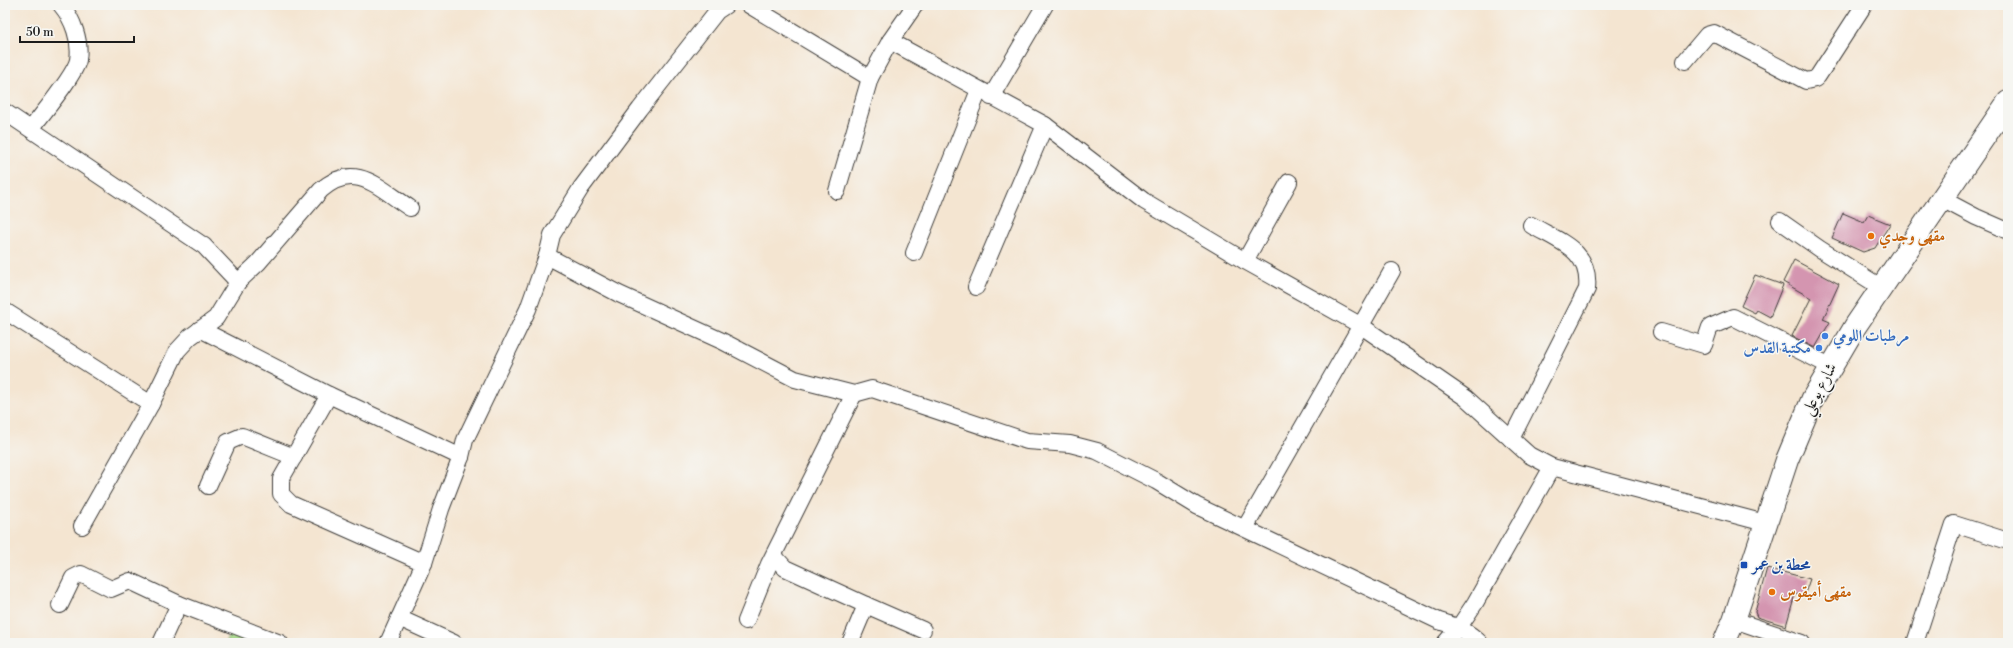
<svg xmlns="http://www.w3.org/2000/svg" width="2013" height="648" viewBox="0 0 2013 648" font-family="'Libre Bodoni',Amiri,serif">
<style>
.green{fill:#a7da8a;stroke:#627b53}
.building{fill:#d495b0}
.lines{fill:none;stroke-linecap:round;stroke-linejoin:round}
.street-casing{stroke:#3c3a37;stroke-width:18}
.secondary-casing{stroke:#3c3a37;stroke-width:24}
.street{stroke:#fff;stroke-width:16}
.secondary{stroke:#fff;stroke-width:22}
.food-dot{fill:#e8710a;stroke:#f6f6f2;stroke-width:1.5}
.shop-dot{fill:#3f7fe0;stroke:#f6f6f2;stroke-width:1.5}
.transit-dot{fill:#1a4fb4;stroke:#f6f6f2;stroke-width:1.5}
.labels{text-anchor:middle;dominant-baseline:central;stroke-width:3;stroke-linejoin:round;paint-order:stroke}
.food-label{font-size:16px;font-weight:bold;fill:#c56008;stroke:#f6f6f2;text-anchor:start}
.shop-label{font-size:16px;font-weight:bold;fill:#366cbe;stroke:#f6f6f2;text-anchor:start}
.street-label{font-size:16px;fill:#1c1c1c;stroke:#f6f6f2}
.transit-label{font-size:16px;font-weight:bold;fill:#164399;stroke:#f6f6f2;text-anchor:start}
</style>
<rect width="100%" height="100%" fill="#f6f6f2"/>
<filter id="ink" filterUnits="userSpaceOnUse"><feTurbulence type="fractalNoise" baseFrequency=".025" numOctaves="2"/><feDisplacementMap in="SourceGraphic" scale="8" xChannelSelector="R" yChannelSelector="G"/><feConvolveMatrix kernelMatrix="1 2 1 2 8 2 1 2 1" color-interpolation-filters="sRGB"/></filter>
<filter id="wash" filterUnits="userSpaceOnUse"><feTurbulence type="fractalNoise" baseFrequency=".012" numOctaves="4" result="noise"/><feDisplacementMap in="SourceGraphic" scale="16" xChannelSelector="R" yChannelSelector="G"/><feGaussianBlur stdDeviation="0.9" result="paint"/><feColorMatrix in="noise" values="0 0 0 0 0 0 0 0 0 0 0 0 0 0 0 0 0 1.4 0 .05"/><feComposite in="paint" operator="in"/></filter>
<g filter="url(#wash)">
<rect width="100%" height="100%" fill="#f4e5d1"/>
<polygon class="green" points="231,632 262,643 225,643"/>
<g id="blocks">
<g class="building">
<polygon points="1843,213 1864,222 1868,215 1890,224 1875,248 1863,252 1832,238"/>
<polygon points="1794,260 1839,284 1823,319 1830,322 1815,348 1792,336 1811,298 1783,282"/>
<polygon points="1755,275 1783,285 1770,317 1757,310 1755,313 1741,306"/>
<polygon points="1767,568 1810,579 1804,596 1795,594 1786,626 1757,617 1755,612"/>
</g>
</g>
</g>
<g filter="url(#ink)">
<use href="#blocks" fill-opacity="0" stroke="#3c3a37" stroke-width="1"/>
<g class="lines">
<g class="street-casing">
<g id="street">
<polyline points="749,5 870,78"/>
<polyline points="915,5 890,41 1045,125 1144,201 1245,261 1360,325 1466,398 1529,455 1552,467 1765,523"/>
<polyline points="1685,61 1707,35 1714,33 1806,81 1815,79 1818,76 1864,5"/>
<polyline points="991,97 1045,5"/>
<polyline points="5,112 204,246 238,282 216,318 190,337 177,351 151,404 82,526"/>
<path d="M31,129C42,114 75,75 78,60C81,41 73,19 61,5"/>
<polyline points="837,191 870,78 890,41"/>
<polyline points="1942,199 1976,217 2008,231"/>
<polyline points="1780,221 1820,249 1882,288"/>
<polyline points="914,253 979,90"/>
<path d="M547,256L619,294L722,341L795,379L854,394L872,389L1027,441L1070,444L1097,451L1156,481L1197,506L1439,621C1456,626 1468,631 1480,643"/>
<polyline points="1245,261 1289,182"/>
<path d="M238,282L258,263L321,190C355,160 379,188 410,208"/>
<polyline points="976,287 1045,125"/>
<polyline points="5,311 151,404"/>
<polyline points="200,329 329,395 461,457"/>
<polyline points="1661,332 1704,345 1710,327 1733,317 1830,366"/>
<polyline points="329,395 281,479 281,494 291,504 424,563"/>
<path d="M1511,439L1587,289C1591,250 1560,242 1531,225"/>
<polyline points="208,486 228,442 242,436 294,457"/>
<polyline points="1245,528 1392,271"/>
<polyline points="774,556 785,568 866,605 850,643"/>
<polyline points="60,605 73,578 81,574 111,589 130,581 179,604"/>
<polyline points="866,605 923,630"/>
<polyline points="399,618 454,643"/>
<polyline points="1734,620 1802,643"/>
<polyline points="746,621 769,564 854,394"/>
<polyline points="161,643 179,604 280,643"/>
<polyline points="388,643 424,563 441,509 461,457 465,440 528,309 547,256 552,235 581,188 640,109 717,11 726,5"/>
<polyline points="1445,643 1459,627 1475,603 1552,467"/>
<polyline points="1915,643 1954,524 2008,541"/>
</g>
</g>
<g class="secondary-casing">
<polyline id="secondary" points="1724,643 1734,620 1787,460 1813,398 1856,325 2008,102"/>
</g>
<use href="#street" class="street"/>
<use href="#secondary" class="secondary"/>
</g>
</g>
<g class="food-dot">
<circle cx="1871" cy="236" r="4"/>
<circle cx="1772" cy="592" r="4"/>
</g>
<g class="shop-dot">
<circle cx="1825" cy="336" r="4"/>
<circle cx="1819" cy="348" r="4"/>
</g>
<rect class="transit-dot" x="1740" y="561" width="8" height="8" rx="2"/>
<g class="labels">
<g class="food-label">
<text x="1879" y="236">مقهى وجدي</text>
<text x="1780" y="592">مقهى أميقوس</text>
</g>
<g class="shop-label">
<text x="1833" y="336">مرطبات اللومي</text>
<text x="1811" y="348" text-anchor="end">مكتبة القدس</text>
</g>
<g class="street-label">
<text transform="translate(1819 389) rotate(-62)">شارع بوعلي</text>
</g>
<g class="transit-label">
<text x="1752" y="565">محطة بن عمر</text>
</g>
</g>
<rect width="2013" height="648" fill="none" stroke="#f6f6f2" stroke-width="20"/>
<path d="M20 36v6h114v-6" fill="none" stroke="#1c1c1c" stroke-width="2"/>
<text x="26" y="36" font-size="12" fill="#1c1c1c" stroke="#f6f6f2" stroke-width="3" paint-order="stroke">50 m</text>
</svg>
